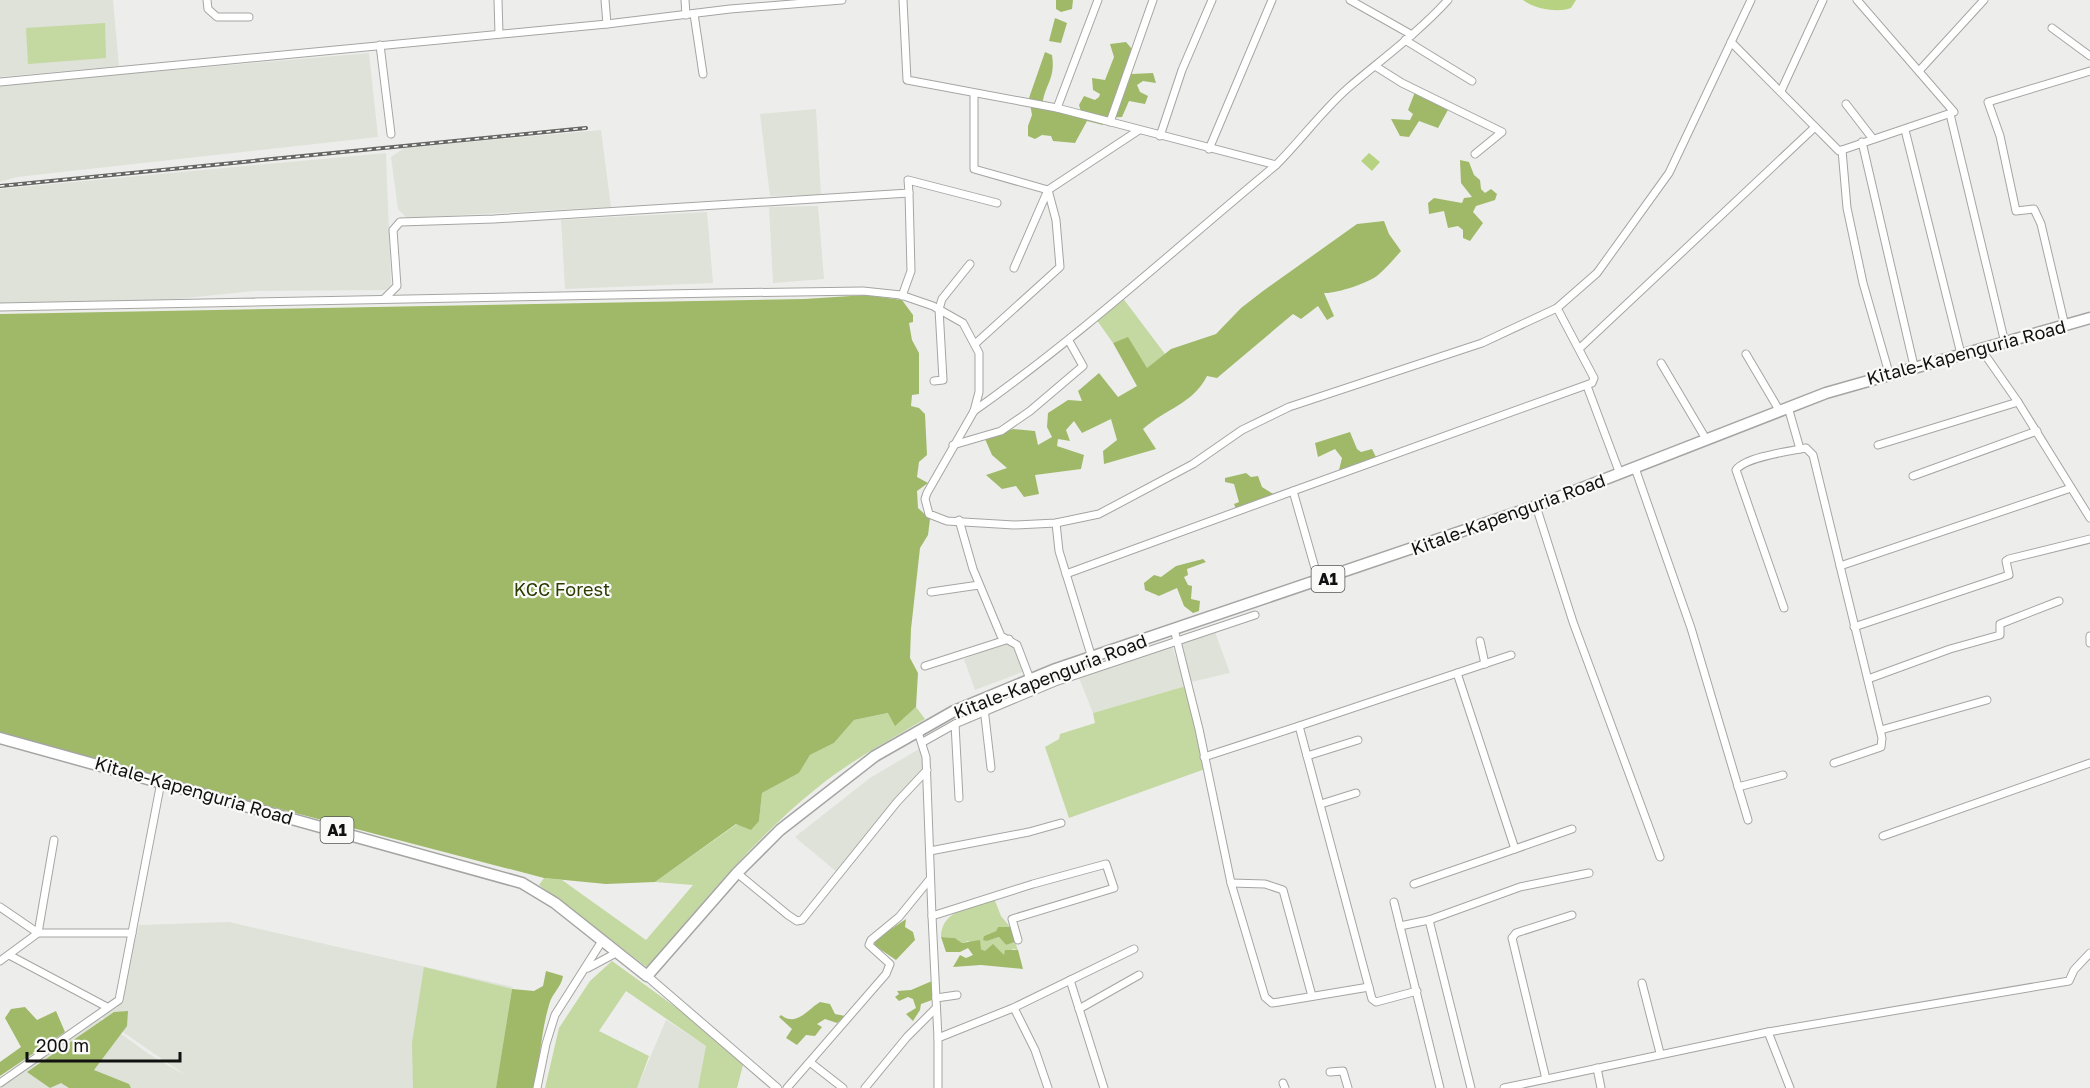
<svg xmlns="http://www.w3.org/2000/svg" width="2090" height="1088" viewBox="0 0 2090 1088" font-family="'Golos Text',sans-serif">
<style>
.built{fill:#dee2d8}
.green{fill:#c4d8a1}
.forest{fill:#9fb969}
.water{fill:#b7d382}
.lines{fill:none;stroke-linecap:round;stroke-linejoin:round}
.minor-casing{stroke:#a5a6a3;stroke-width:9}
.major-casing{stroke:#a5a6a3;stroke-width:10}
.highway-casing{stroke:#a5a6a3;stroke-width:13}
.minor{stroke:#fff;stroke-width:7}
.major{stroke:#fff;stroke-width:8}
.highway{stroke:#fff;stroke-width:10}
.rail-casing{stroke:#666765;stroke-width:4}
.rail{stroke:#fafbf8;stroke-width:1.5;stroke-dasharray:4.5;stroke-linecap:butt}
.labels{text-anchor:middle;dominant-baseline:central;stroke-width:4.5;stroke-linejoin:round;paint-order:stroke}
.shield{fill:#fafbf8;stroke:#565756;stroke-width:1.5}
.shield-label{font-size:16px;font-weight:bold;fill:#101110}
.street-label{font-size:18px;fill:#101110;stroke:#fafbf8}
.park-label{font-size:18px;fill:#2b3b00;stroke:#fafbf8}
</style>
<rect width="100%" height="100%" fill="#edeeeb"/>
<g class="built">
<polygon points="0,0 113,0 119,66 0,77"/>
<polygon points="369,53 378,137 17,177 0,182 0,85"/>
<polygon points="816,109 821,195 770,196 760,114"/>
<polygon points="601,130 611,207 407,218 398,209 391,157 404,148"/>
<polygon points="386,153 391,285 386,290 254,291 147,302 0,303 0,189"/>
<polygon points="818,206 824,279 773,283 769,207"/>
<polygon points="707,212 713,283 565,289 561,220"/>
<polygon points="1215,632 1230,673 1191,682 1179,642"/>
<polygon points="1009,642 1018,649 1025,671 975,690 964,659"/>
<polygon points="1171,644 1186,686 1093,713 1079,678"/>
<polygon points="919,749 924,767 838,873 795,837 870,778"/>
<polygon points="229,922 513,987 499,1088 0,1088 99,1018 149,1054 188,1077 101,1017 118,1007 139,925"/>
<polygon points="666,1020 706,1046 698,1088 637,1088"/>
</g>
<g class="green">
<polygon points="105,23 106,58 28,64 26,28"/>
<polygon points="1122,297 1165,354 1146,369 1128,338 1113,343 1096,319"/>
<polygon points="1186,686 1205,769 1069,818 1045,747 1059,739 1060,734 1095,723 1093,713"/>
<path d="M916,707L925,719C888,741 850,761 817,788C752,840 700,906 648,968L539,885L544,878L562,880L646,940L693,885L655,882L737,824L759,821L762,793L799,773L810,755L834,743L854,720L889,713L895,725Z"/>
<path d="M994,898L1001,916L1010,927H998L996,931L984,936L987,941L999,937L1006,945L1015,942L1018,950L1013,949L1004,956L985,951L968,941L962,943L955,938L941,937C941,910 973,906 994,898Z"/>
<polygon points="612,961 692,1019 743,1065 737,1088 698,1088 706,1046 626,991 599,1031 649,1056 637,1088 545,1088 559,1028 590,981"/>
<polygon points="424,967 512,989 496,1088 413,1088 412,1043"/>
</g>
<g class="forest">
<polygon points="1056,0 1073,0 1072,9 1061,12 1056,9"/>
<polygon points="1055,18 1067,23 1061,43 1049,41"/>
<path d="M1126,42L1132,49V74L1153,73L1156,83L1143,81L1137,85L1140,92L1148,96L1145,104L1129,101L1122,117L1104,118L1103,125L1087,121L1075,143L1053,141L1051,136L1042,135L1035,139L1028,136V126L1032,115L1029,98L1045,52L1052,55C1056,80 1044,84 1042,108L1081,112L1079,105L1084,96L1095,100L1099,97L1100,94L1093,90L1092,78L1105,80L1114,57L1110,44Z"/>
<polygon points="1415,92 1449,108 1438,128 1419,121 1409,137 1400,136 1391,119 1410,120 1413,114 1408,110"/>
<polygon points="1460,160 1469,162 1474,175 1480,180 1481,189 1485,193 1491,189 1497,194 1495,200 1476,206 1473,212 1483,223 1470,241 1463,238 1463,230 1458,226 1448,228 1444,211 1429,214 1428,203 1434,198 1462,203 1464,198 1472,197 1461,183"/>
<path d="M1384,221L1389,234L1401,251C1394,259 1386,268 1378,275C1369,283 1335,294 1324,293L1334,316L1327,320L1318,306L1301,319L1293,314L1217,378L1207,376C1193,404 1165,409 1143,429L1156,449L1104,464L1103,451L1117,440L1111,419L1082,433L1074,421L1066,430L1070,441L1058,439L1057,446L1084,455L1081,469L1035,475L1039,494L1024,497L1016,486L1002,489L986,475L1007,468L992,455L985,439L1013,429L1035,431L1038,445L1052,437L1047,427L1048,413L1068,400L1082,401L1078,391L1099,373L1118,397L1137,386L1113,343L1128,337L1147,368L1171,349L1216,334L1241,308L1263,291L1357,224Z"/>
<polygon points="866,295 902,300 913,315 913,322 909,323 912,340 919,353 919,394 912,395 911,406 919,408 925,414 927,455 919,462 917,477 928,483 917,491 918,508 930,519 928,535 920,548 911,629 910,658 918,673 916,707 895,726 888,713 854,720 834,743 810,755 799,773 762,793 759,821 751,830 736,824 655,882 606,884 544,878 0,736 0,314 805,299"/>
<polygon points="1350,432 1357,449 1361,452 1372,449 1377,459 1338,474 1342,458 1335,449 1318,457 1315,443"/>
<polygon points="1246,473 1251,477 1258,476 1262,487 1275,495 1236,509 1234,504 1239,502 1234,484 1225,482 1225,478"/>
<polygon points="1203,559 1206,562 1187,569 1188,575 1184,577 1188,585 1192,586 1191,599 1200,601 1199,611 1193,613 1184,606 1177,588 1159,596 1145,590 1144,583 1154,575 1161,577 1176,566"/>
<polygon points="906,919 905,927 913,932 915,940 896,960 874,945 875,940"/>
<polygon points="998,927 1010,927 1015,942 1006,945 999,937 987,941 983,940 984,936 996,931"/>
<polygon points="941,937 955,938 962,943 980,940 981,949 985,951 993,944 1004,955 1005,950 1018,950 1023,969 981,965 953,967 960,955 966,958 973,955 968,948 960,952 946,952"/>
<path d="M546,971L563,976C561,988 552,993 549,1005C541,1032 540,1060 535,1088H496L512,989L534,991L543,986Z"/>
<polygon points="932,981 932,1000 921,1004 920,1010 913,1021 906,1014 916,1008 913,999 908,997 899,1001 895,997 899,994 897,991 911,990"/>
<path d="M820,1002L830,1004L835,1014L845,1016L837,1023L825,1019L817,1024L822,1027L815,1036L806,1035L797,1045L786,1038L792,1029L779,1017L781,1015C796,1027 807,1010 820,1002Z"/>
<polygon points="25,1007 37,1020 56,1011 65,1032 0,1076 0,1062 21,1047 5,1018 11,1009"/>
<polygon points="128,1011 127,1026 94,1070 129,1084 131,1088 69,1088 61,1083 50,1088 27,1072 114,1012"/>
</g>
<g class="water">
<path d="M1523,0H1576L1571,8C1558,13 1534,9 1523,0Z"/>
<polygon points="1369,153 1380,162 1372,171 1361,161"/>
</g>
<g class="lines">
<g class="minor-casing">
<g id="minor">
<polyline points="207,0 208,9 217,17 249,17"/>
<polyline points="498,0 499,34"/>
<polyline points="605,0 607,24"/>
<polyline points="685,0 686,15"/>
<path d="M903,0L907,80L1057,108L1276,165C1301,140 1322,111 1348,88C1382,59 1418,33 1448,0"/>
<polyline points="1350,0 1412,35"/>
<polyline points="694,14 703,74"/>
<polyline points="2052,28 2090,56"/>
<polyline points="1405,40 1472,81"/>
<polyline points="1731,42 1839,151 1954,112 1857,0"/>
<polyline points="380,45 391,134"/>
<polyline points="1375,66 1402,83 1502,132 1475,154"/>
<polyline points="1919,71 1984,0"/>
<polyline points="0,82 607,24 730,9 842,0"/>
<polyline points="1781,91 1823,0"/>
<polyline points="974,94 974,169 1048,190"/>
<polyline points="1846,104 1873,139"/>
<polyline points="1057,108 1098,0"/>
<polyline points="1950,114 2005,343"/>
<polyline points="1110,122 1153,0"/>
<polyline points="1905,130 1961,354"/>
<polyline points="1160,136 1182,70 1212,0"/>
<polyline points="1862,142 1914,366"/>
<polyline points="1209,149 1272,0"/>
<polyline points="1842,150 1847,208 1863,283 1889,373"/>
<polyline points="1014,268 1048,190 1139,130"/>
<polyline points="902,296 911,271 909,193"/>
<polyline points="385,298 397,286 393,230 400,222 494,219 909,193 908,180 997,203"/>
<polyline points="0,307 717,293 863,291 901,295 933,306 963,323 979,353 979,392 974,411 927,493 925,499 929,514 947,521 1014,525 1056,523 1099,514 1193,464 1242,430 1289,407 1482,343 1557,308 1597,273 1669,173 1751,0"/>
<polyline points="2065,326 2041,224 2034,209 2016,211 2000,136 1988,102 2090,71"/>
<polyline points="975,344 1060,267 1056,220 1048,190"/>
<polyline points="1580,348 1815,127"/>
<polyline points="1981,349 2018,402 2090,518"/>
<polyline points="1746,354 1779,410"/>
<polyline points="1661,363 1706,439"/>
<polyline points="934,381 943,380 939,309 942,299 970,264"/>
<polyline points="1587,386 1620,474"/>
<polyline points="1788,407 1800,449"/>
<path d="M974,411C1080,336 1176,248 1276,165"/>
<polyline points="953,445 1001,431 1030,411 1083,366 1069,341"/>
<polyline points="1878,445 2018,402"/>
<polyline points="1635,468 1691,628 1748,820"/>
<polyline points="1913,476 2037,431"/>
<polyline points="1536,506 1573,622 1660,857"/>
<polyline points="959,520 973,569 1001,636 1017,645 1030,679"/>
<polyline points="1056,523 1059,551 1092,658"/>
<polyline points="1840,566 2071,488"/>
<polyline points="1066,574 1293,491"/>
<polyline points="1319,582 1293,491 1592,383 1594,378 1557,308"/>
<polyline points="931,592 979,585"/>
<path d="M1784,608L1736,470C1745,457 1790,451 1806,448L1813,455L1882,738L1881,747L1834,763"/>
<polyline points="1854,627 2009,575 2006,561 2009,559 2090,539"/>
<polyline points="1174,629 1199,729 1231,883 1265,997 1272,1003 1279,1002 1369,987"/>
<polyline points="2090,636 2090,643"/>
<polyline points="1480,641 1485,664"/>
<polyline points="925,666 1009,639"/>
<polyline points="1868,679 1950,649 2000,635 2000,624 2059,601"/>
<polyline points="984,708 991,768"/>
<polyline points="955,724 1055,682 1255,615"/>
<polyline points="1881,730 1987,700"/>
<polyline points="918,732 926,757 932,916 1033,884 1106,864 1114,888 1012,919 1018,940"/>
<polyline points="923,742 955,724 959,798"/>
<polyline points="1307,756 1358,740"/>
<polyline points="1204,757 1299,726"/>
<polyline points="1738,787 1783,775"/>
<polyline points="1321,804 1356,793"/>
<polyline points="1883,836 2090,763"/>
<polyline points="1515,849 1572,829"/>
<polyline points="930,851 1029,832 1061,823"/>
<polyline points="737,873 788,915 797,921 802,920 897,802 927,770"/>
<polyline points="1231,883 1265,884 1283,890 1312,996"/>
<polyline points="1414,884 1515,849 1457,673"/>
<polyline points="1394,902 1440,1088"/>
<polyline points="0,907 38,933 132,933"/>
<polyline points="932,916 936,998"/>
<polyline points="1429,920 1520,887 1589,873"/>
<polyline points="1400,926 1429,920 1471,1088"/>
<polyline points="9,955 107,1007"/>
<polyline points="0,961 38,933 54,840"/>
<polyline points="588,968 616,953"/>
<polyline points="1070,980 1104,1088"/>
<polyline points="1642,983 1660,1053"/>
<polyline points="1417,991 1376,1002 1372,999 1299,726 1511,655"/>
<polyline points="957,995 936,998 938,1038 1013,1008 1134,949"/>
<polyline points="1014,1008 1035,1050 1048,1088"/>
<polyline points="1079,1009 1139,975"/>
<polyline points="1768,1032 1790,1088"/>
<polyline points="938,1038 938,1088"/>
<polyline points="811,1063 843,1088"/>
<polyline points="1597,1068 1601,1088"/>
<polyline points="1330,1072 1343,1071 1348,1088"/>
<polyline points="1546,1079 1512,938 1516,933 1572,915"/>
<polyline points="0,1083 119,1000 161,782"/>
<polyline points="1283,1083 1285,1088"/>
<polyline points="537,1088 546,1044 555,1015 602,941"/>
<polyline points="787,1088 886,974 890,964 869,945 871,940 899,917 930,879"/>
<polyline points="865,1088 907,1037 936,1008"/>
<polyline points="1504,1088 1768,1032 2069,981 2074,970 2090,953"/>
</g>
</g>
<g class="major-casing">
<polyline id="major" points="647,976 777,1088"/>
</g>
<g class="highway-casing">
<polyline id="highway" points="0,738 522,883 555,903 647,976 737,873 780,830 875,756 954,711 1053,670 1536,506 1826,393 2090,318"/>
</g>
<use href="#minor" class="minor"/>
<use href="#major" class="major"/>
<use href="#highway" class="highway"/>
<g class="rail-casing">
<polyline id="rail" points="0,186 586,128"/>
</g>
<use href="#rail" class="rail"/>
</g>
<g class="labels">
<g class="shield">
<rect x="1311.5" y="566" width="33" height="26" rx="4.5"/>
<rect x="320.5" y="817" width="33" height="26" rx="4.5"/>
</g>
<g class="shield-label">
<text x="1328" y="579">A1</text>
<text x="337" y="830">A1</text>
</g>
<g class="street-label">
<text transform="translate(1966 352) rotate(-15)">Kitale-Kapenguria Road</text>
<text transform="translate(1508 514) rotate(-20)">Kitale-Kapenguria Road</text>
<text transform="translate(1050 676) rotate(-21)">Kitale-Kapenguria Road</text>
<text transform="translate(194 790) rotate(16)">Kitale-Kapenguria Road</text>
</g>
<g class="park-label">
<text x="562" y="589">KCC Forest</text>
</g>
</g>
<path d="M27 1052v9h153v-9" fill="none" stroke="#101110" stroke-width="3"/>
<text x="36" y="1052" font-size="18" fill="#101110" stroke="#fafbf8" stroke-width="4.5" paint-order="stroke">200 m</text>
</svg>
